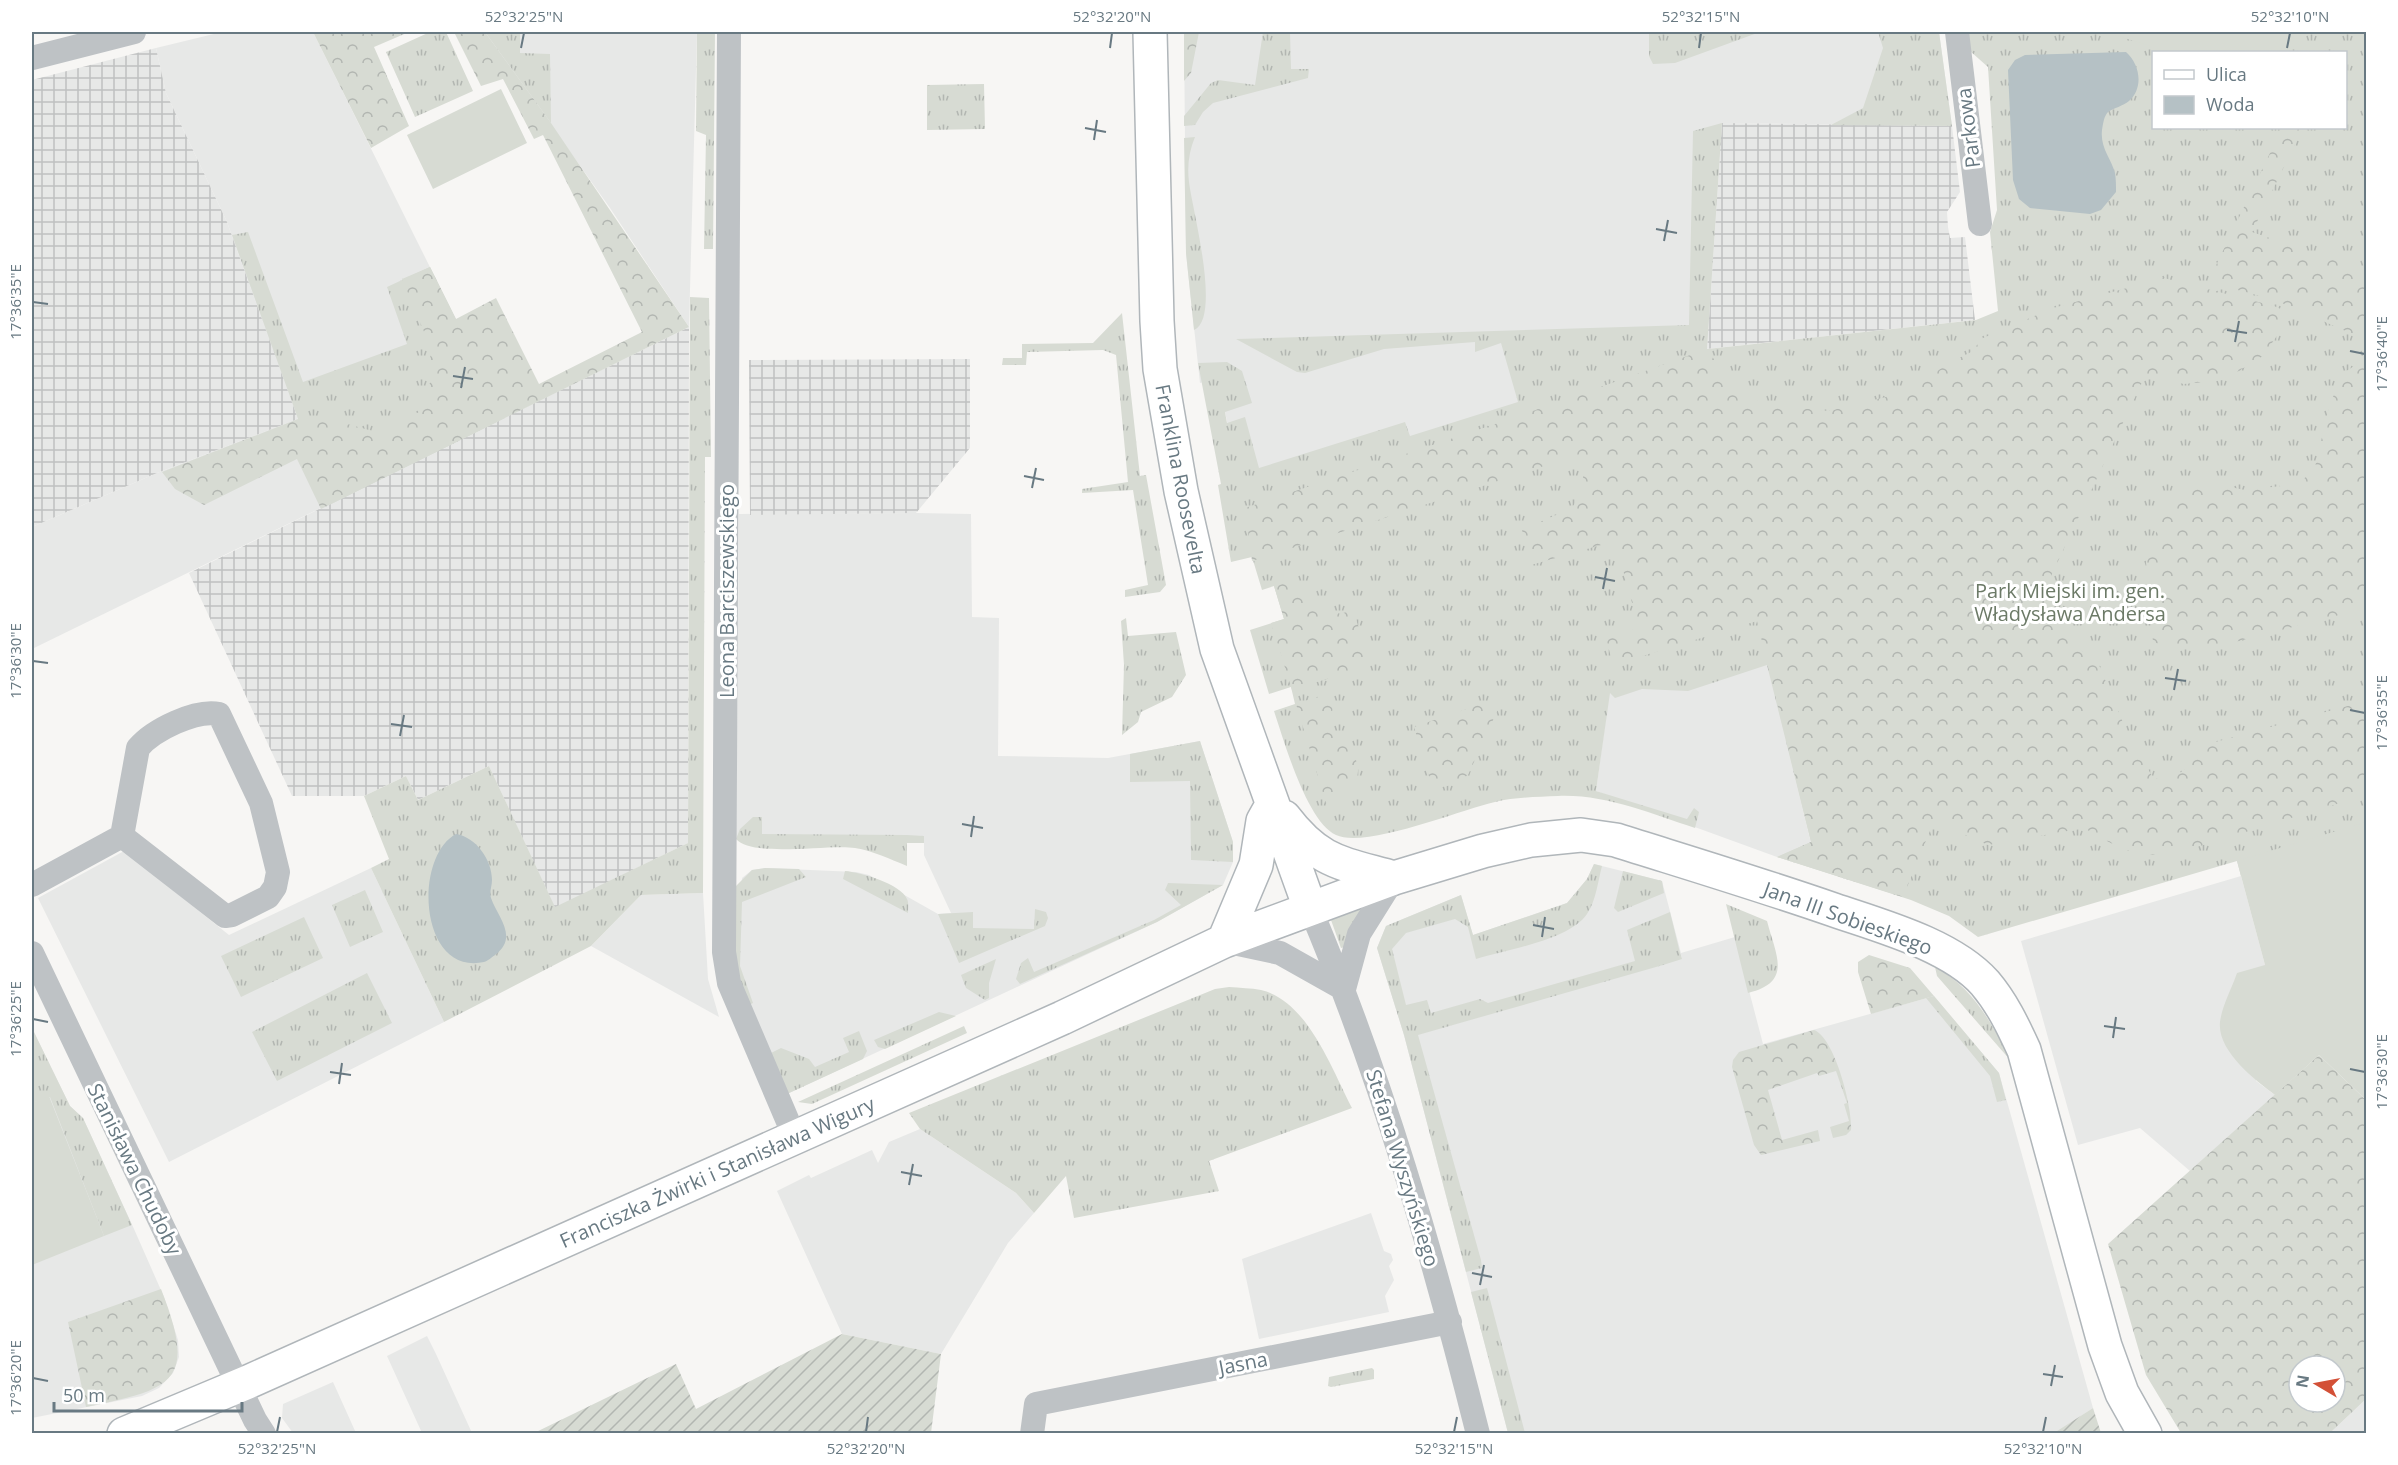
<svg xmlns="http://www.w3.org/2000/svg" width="2398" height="1465" viewBox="0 0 2398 1465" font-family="'Open Sans',sans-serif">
  <defs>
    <pattern id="industrial-grid" width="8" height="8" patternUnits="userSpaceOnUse" patternTransform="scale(1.5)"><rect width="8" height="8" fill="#e7e8e7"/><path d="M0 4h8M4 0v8" fill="none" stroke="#bfc1c1"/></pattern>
    <pattern id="grass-tufts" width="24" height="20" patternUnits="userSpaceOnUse" patternTransform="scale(1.5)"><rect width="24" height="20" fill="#d7dbd3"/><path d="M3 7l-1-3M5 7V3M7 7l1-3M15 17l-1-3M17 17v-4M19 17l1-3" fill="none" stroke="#b2b6b1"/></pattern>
    <pattern id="forest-crowns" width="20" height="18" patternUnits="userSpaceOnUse" patternTransform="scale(1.5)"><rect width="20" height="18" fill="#d7dbd3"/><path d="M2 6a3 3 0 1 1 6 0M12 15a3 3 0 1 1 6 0" fill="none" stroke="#b2b6b1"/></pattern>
    <pattern id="garden-furrows" width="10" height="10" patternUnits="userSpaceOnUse" patternTransform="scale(1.5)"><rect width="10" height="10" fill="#d7dbd3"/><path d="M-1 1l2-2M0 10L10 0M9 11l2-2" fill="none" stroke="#b2b6b1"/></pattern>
  </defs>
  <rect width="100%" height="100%" fill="#f7f6f4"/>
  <path fill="#e7e8e7" d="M222 32H313L505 418 32 649V527L157 473 297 419 227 222 166 93 156 48Z
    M485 32H697L689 327 610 208Z
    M1184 32H1939L1952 126 1722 123 1707 349 1245 508 1218 378 1200 383 1186 253Z
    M916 513 971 514 972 617 999 618 998 756 1108 758 1200 741 1233 842V862L1223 885 1157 922 787 1094 736 968 742 878 752 870 765 868 856 872 869 875 938 914 951 913 924 855V843L736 839 739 514Z
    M1613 665H1768L1811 843 1777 857 1596 791Z
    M124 851 229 935 371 868 444 1022 169 1162 38 898Z
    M1594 864 1662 881 1681 953 1735 937 1763 1044 1934 996 1999 1073 2093 1408 2054 1434 1508 1433 1404 1035 1377 948 1386 926 1461 895 1473 935 1567 903 1587 879Z
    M2241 876 2265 965 2256 1081 2275 1095 2190 1171 2140 1128 2078 1145 2021 941Z
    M703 893 708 979 719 1017 591 946 641 895Z
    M32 1028 70 1106 83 1118 134 1229 164 1297 178 1340 179 1357 173 1373 159 1388 142 1396 32 1418Z
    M920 1129 1016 1193 1034 1213 1008 1243 941 1354 842 1334 777 1191 809 1175 811 1178 872 1150 878 1163 889 1142Z
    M1371 1213 1384 1251 1391 1254 1393 1260 1389 1266 1394 1280 1385 1296 1389 1312 1259 1339 1242 1259Z
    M427 1336 436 1354 472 1433H422L387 1356Z
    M333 1382 356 1433H293L282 1418 283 1404Z
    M2366 1399V1433H2330Z"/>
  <path fill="url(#industrial-grid)" d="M156 48 166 93 227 222 298 419 157 473 32 527V80Z
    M1722 123 1952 126 1960 192 1947 212 1948 227 1950 238 1965 237 1975 320 1707 349Z
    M689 327 688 843 555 908 489 766 418 800 406 776 364 796H292L189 573Z
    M970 359V448L916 513 750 515 749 360Z"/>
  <path fill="url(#grass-tufts)" fill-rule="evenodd" d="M430 32H446L473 91 415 117 386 52Z
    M485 32H520V53L550 54 551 123Z
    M697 32H715L713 249H704L706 135 696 131Z
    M1263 32H1290L1291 69H1309L1308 78 1213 103 1203 112 1195 125 1184 126V116L1211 83 1218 80 1255 85Z
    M1649 32H1760L1675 63 1653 64 1649 56Z
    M1878 32H1939L1952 126 1831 125 1863 108 1883 48Z
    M1968 32H2366V837L2241 876 2237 861 1978 937 1949 916 1911 900 1777 857 1811 842 1767 665 1688 691 1642 689 1615 698 1610 693 1596 791 1687 819 1694 808 1699 812 1695 828C1651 814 1606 794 1558 796 1538 797 1515 797 1495 802 1460 810 1365 849 1336 835 1307 822 1284 741 1274 711L1295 704 1291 687 1269 694 1250 630 1284 619 1274 586 1262 590 1252 557 1231 562 1218 485 1221 484 1198 363 1227 362 1242 371 1252 403 1225 412 1227 423 1245 417 1259 468 1405 422 1410 436 1518 402 1501 343 1475 352V342L1384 349 1305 373 1297 372 1236 339 1689 325 1693 131 1722 123 1707 349 1976 320 1998 311 1990 232 1997 210 1988 67 1970 51ZM2154 52H2346V128H2154Z
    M984 84 985 129 927 130V85Z
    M1195 137C1189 151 1187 166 1189 182 1192 208 1222 318 1194 330L1186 253 1184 138Z
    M248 232 303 382 407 344 387 287 430 267 505 418 329 505 232 235Z
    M690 297 709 298 711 457H705L703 893 641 895 591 946 444 1022 371 868 389 859 364 796 406 776 418 800 489 766 555 907 688 843Z
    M1122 313 1140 476 1146 475 1166 585 1160 592 1125 597V590L1148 585 1133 490 1082 493V489L1128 482 1116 355 1103 350 1027 352 1026 365H1002L1003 358H1022V344L1093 343Z
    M1126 618 1128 636 1176 632 1186 675 1172 697 1141 712 1138 722 1122 735 1124 665 1121 621Z
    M1200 741 1233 842V862L1191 860 1190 781 1130 782V754Z
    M753 817H762V834L907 835 924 836V843H907V866C890 859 873 851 855 848 828 844 753 858 736 839L740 829Z
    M1594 864 1602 866C1598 881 1596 901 1587 914 1570 940 1505 950 1476 959L1468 927 1455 919 1406 933 1392 949 1406 1005 1427 1000 1431 1013 1480 999 1488 1003 1635 961 1627 930 1670 912 1680 953 1682 959 1663 965 1418 1035 1481 1260 1482 1268 1466 1272 1404 1035 1377 948 1386 926 1461 895 1473 935 1567 903 1587 879Z
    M765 868 799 869 806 877 742 902 740 966 753 1003 749 1005 736 968 735 887 752 870Z
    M845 871C860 872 901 884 907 899 909 903 908 909 908 913L843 879Z
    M1623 871 1662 881 1664 893 1618 912 1614 908Z
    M1168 883 1223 885 1157 922 1020 984 1016 979 1021 963 1028 958 1034 972 1154 920 1181 905 1165 890Z
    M365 890 383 932 350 947 332 905Z
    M1726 904 1767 921C1776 956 1793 982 1748 993Z
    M1035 909 1046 912 1048 918 1045 926 959 963 938 914 973 912V928L1034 929Z
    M1361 909 1345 947 1341 948 1331 920Z
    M304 917 323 958 241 997 221 956Z
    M996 959 989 983V998L985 1000 966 988 961 975Z
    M1935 967C1973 987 1993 1025 2011 1061L1937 976Z
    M367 973 392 1023 277 1081 252 1032Z
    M1229 987C1240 988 1251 988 1261 990 1308 1001 1332 1070 1352 1108L1209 1161 1219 1191 1074 1218 1066 1176 1034 1213 1016 1193 920 1129 909 1113 1215 989Z
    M1934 996 1999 1073 2006 1100 1997 1102 1990 1076 1926 998Z
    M939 1012 956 1016 885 1049 878 1047 874 1040Z
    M964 1026 967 1033 812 1104 798 1102Z
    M32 1028 70 1106 83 1118 132 1225 104 1236 50 1097 32 1103Z
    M859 1031 867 1051 863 1059 787 1094 771 1053 781 1048 809 1059 815 1067 849 1052 843 1038Z
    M1487 1288 1525 1433H1508L1471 1292Z
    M1372 1368 1374 1370V1379L1331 1387 1328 1386 1329 1377Z"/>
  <path fill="url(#forest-crowns)" fill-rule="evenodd" d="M313 32H409L374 47 409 126 371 148Z
    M454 32H485L551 123 689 327 321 509 297 459 204 505 175 489 162 472 298 419 340 422 380 433 419 412 431 380 430 346 402 279 430 267 456 319 496 298 539 384 642 332 543 135 534 139 503 79 481 86Z
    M1184 32H1199L1191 73 1184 81Z
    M2282 128H2303L2252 232 2366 271V340L2275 300 2208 282Z
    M2164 278 2274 306 2292 314 2263 356 2224 380 2184 384 2145 376 2043 593 2067 638 2099 665 2124 725 2153 778 2169 781 2185 769 2197 747 2366 701V795L2174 854C2134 858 2117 847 2084 828L1988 845 1934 821 1903 897 1777 857 1811 842 1757 621 1613 665 1606 638 1639 628 1615 541 1531 565 1522 530 1572 508 1584 487 1581 454 1252 561 1245 508 1522 415 1707 349 1730 383 1762 404 1829 411 1910 391 1947 364 1971 352 1983 338 2053 308Z
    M2366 358V608L2208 649 2169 647 2153 642 2146 562 2166 503 2191 479 2245 490 2299 484 2315 467 2330 403 2345 372Z
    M1286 583 1340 614 1353 610 1371 665 1292 690 1271 623 1284 619 1274 586Z
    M1329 693 1333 708 1328 727 1339 739 1349 738C1351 748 1358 761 1358 771 1357 789 1341 800 1326 803L1296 704Z
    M1504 696 1468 775 1452 785 1433 789 1414 727Z
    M1869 955 1910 968 1934 996 1871 1014 1858 972V962Z
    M1814 1030C1835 1038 1853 1109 1851 1130L1846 1135 1833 1138 1830 1127 1849 1121 1844 1104 1847 1103 1836 1071 1819 1076 1817 1073 1768 1090 1782 1140 1818 1130 1820 1141 1761 1155 1754 1145 1732 1067 1733 1060 1739 1052Z
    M2319 1055 2366 1100V1399L2330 1433H2181L2146 1375 2108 1244ZM2299 1366H2335V1402H2299Z
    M161 1289C198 1383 173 1389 86 1407L68 1322Z"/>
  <path fill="url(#garden-furrows)" d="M842 1334 941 1354 931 1433H534L676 1364 696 1409Z
    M2093 1408 2101 1433H2054Z"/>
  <path fill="#d7dbd3" d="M2105 32H2284V52H2155L2150 46Z
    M501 89 527 143 433 189 407 135Z
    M2366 822V1100L2319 1055 2275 1095C2255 1080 2217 1051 2220 1022 2222 1006 2232 988 2237 973L2265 965 2237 861Z
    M49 1096 104 1236 32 1265V1103Z"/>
  <path fill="#b5c1c5" d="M2126 52C2140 64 2144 88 2129 101 2123 106 2114 108 2108 112 2104 116 2103 124 2102 130 2100 148 2111 158 2115 173 2116 179 2116 186 2116 192L2101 210 2090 214 2030 208 2019 199 2013 180 2008 70 2015 60 2025 55Z
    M456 834C476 837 492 860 492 880 492 886 489 893 491 898 498 918 519 937 495 955 492 957 488 961 484 962 419 976 413 857 456 834Z"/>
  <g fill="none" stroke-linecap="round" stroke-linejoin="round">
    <g stroke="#b0b6ba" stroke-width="36">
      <path id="secondary" d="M1150 32 1157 321 1160 369 1181 491 1217 649 1310 908
        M1284 817C1319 863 1341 863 1394 878
        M1224 941 1256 865 1263 821 1272 805
        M124 1434 248 1382 1062 1018 1224 941 1394 878 1483 851 1531 840 1581 835 1616 840C1689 863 1762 885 1834 910 1881 926 1951 945 1985 983 2002 1003 2013 1026 2024 1050L2105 1346 2122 1393 2145 1434"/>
    </g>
    <path stroke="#bec2c5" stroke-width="24" d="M729 32 724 952 729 983 795 1138
      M1957 32 1980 224
      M32 58 134 32
      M32 885 122 836 225 916 232 915 268 897 275 887 278 872 261 803 219 714C196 709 153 730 138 748L122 836
      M1310 908C1382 1078 1433 1255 1478 1434
      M1224 941 1280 953 1344 989
      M32 953 255 1420 264 1434
      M1344 989 1359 934 1394 878
      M1032 1434 1036 1404 1450 1322"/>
    <use href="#secondary" stroke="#fff" stroke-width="33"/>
  </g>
  <path fill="none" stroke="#687982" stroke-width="2" d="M521 48 524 33M1110 48 1112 33M1699 48 1701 33M2287 48 2290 33M1085 128 1106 132M1094 140 1097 120M1656 229 1677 233M1664 241 1668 220M33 302 48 304M2227 330 2247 333M2235 342 2239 321M2350 351 2365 354M453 376 473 379M461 388 465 367M1024 476 1044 480M1032 488 1036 468M1595 577 1615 581M1603 589 1607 568M33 661 48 663M2165 678 2186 681M2174 690 2178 669M2350 710 2365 713M391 724 412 727M400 736 404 715M962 824 983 828M971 837 974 816M1533 925 1554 929M1542 937 1545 917M33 1019 48 1022M2104 1026 2125 1029M2113 1038 2116 1017M2350 1069 2365 1072M330 1072 351 1075M339 1084 342 1063M901 1172 922 1176M909 1185 913 1164M1472 1273 1492 1277M1480 1285 1484 1265M2043 1374 2063 1377M33 1378 48 1381M2051 1386 2055 1365M277 1432 280 1417M866 1432 868 1417M1454 1432 1457 1417M2043 1432 2046 1417"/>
  <g text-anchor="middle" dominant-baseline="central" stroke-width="6" stroke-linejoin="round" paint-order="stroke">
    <g font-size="20" fill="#687982" stroke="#fff">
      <text transform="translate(1968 128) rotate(-97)">Parkowa</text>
      <text transform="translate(1181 479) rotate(79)">Franklina Roosevelta</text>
      <text transform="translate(726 591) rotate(-90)">Leona Barciszewskiego</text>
      <text transform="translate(1848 918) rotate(20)">Jana III Sobieskiego</text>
      <text transform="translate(1403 1168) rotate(73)">Stefana Wyszyńskiego</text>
      <text transform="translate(135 1169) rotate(64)">Stanisława Chudoby</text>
      <text transform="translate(717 1172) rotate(-24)">Franciszka Żwirki i Stanisława Wigury</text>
      <text transform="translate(1243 1363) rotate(-11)">Jasna</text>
    </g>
    <g font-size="20" fill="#6c7a67" stroke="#fff">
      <text x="2070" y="590">Park Miejski im. gen.<tspan x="2070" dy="23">Władysława Andersa</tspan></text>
    </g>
  </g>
  <rect width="2398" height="1465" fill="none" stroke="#ffffff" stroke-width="66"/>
  <rect x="2152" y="51" width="195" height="78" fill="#ffffff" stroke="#c3c9cd" stroke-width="1.5"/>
  <rect x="2164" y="70" width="30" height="9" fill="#ffffff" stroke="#c3c9cd" stroke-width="1.5"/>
  <text x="2206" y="81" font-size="18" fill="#687982">Ulica</text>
  <rect x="2164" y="96" width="30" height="18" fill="#b5c1c5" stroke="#c3c9cd" stroke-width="1.5"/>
  <text x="2206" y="111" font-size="18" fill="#687982">Woda</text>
  <g transform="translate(2317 1384) rotate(280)"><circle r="28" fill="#ffffff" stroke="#c3c9cd" stroke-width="1.5"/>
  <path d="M0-4.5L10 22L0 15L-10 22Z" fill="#d35037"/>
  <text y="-9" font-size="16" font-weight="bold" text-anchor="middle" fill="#687982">N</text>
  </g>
  <path d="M54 1402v9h188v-9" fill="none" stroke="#687982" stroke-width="3"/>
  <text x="63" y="1402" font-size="18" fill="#687982" stroke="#ffffff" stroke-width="4.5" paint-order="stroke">50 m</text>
  <rect x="33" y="33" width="2332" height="1399" fill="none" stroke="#687982" stroke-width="2"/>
  <g font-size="15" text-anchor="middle" fill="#687982">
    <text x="524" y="22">52°32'25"N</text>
    <text x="1112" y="22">52°32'20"N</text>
    <text x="1701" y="22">52°32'15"N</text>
    <text x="2290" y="22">52°32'10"N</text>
    <text transform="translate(16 302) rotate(-90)" y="5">17°36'35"E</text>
    <text transform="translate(2382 354) rotate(-90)" y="5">17°36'40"E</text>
    <text transform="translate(16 661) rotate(-90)" y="5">17°36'30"E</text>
    <text transform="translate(2382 713) rotate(-90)" y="5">17°36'35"E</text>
    <text transform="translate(16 1019) rotate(-90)" y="5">17°36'25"E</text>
    <text transform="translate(2382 1072) rotate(-90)" y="5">17°36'30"E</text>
    <text transform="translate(16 1378) rotate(-90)" y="5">17°36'20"E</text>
    <text x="277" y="1454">52°32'25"N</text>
    <text x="866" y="1454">52°32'20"N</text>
    <text x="1454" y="1454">52°32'15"N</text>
    <text x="2043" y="1454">52°32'10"N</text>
  </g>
</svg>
